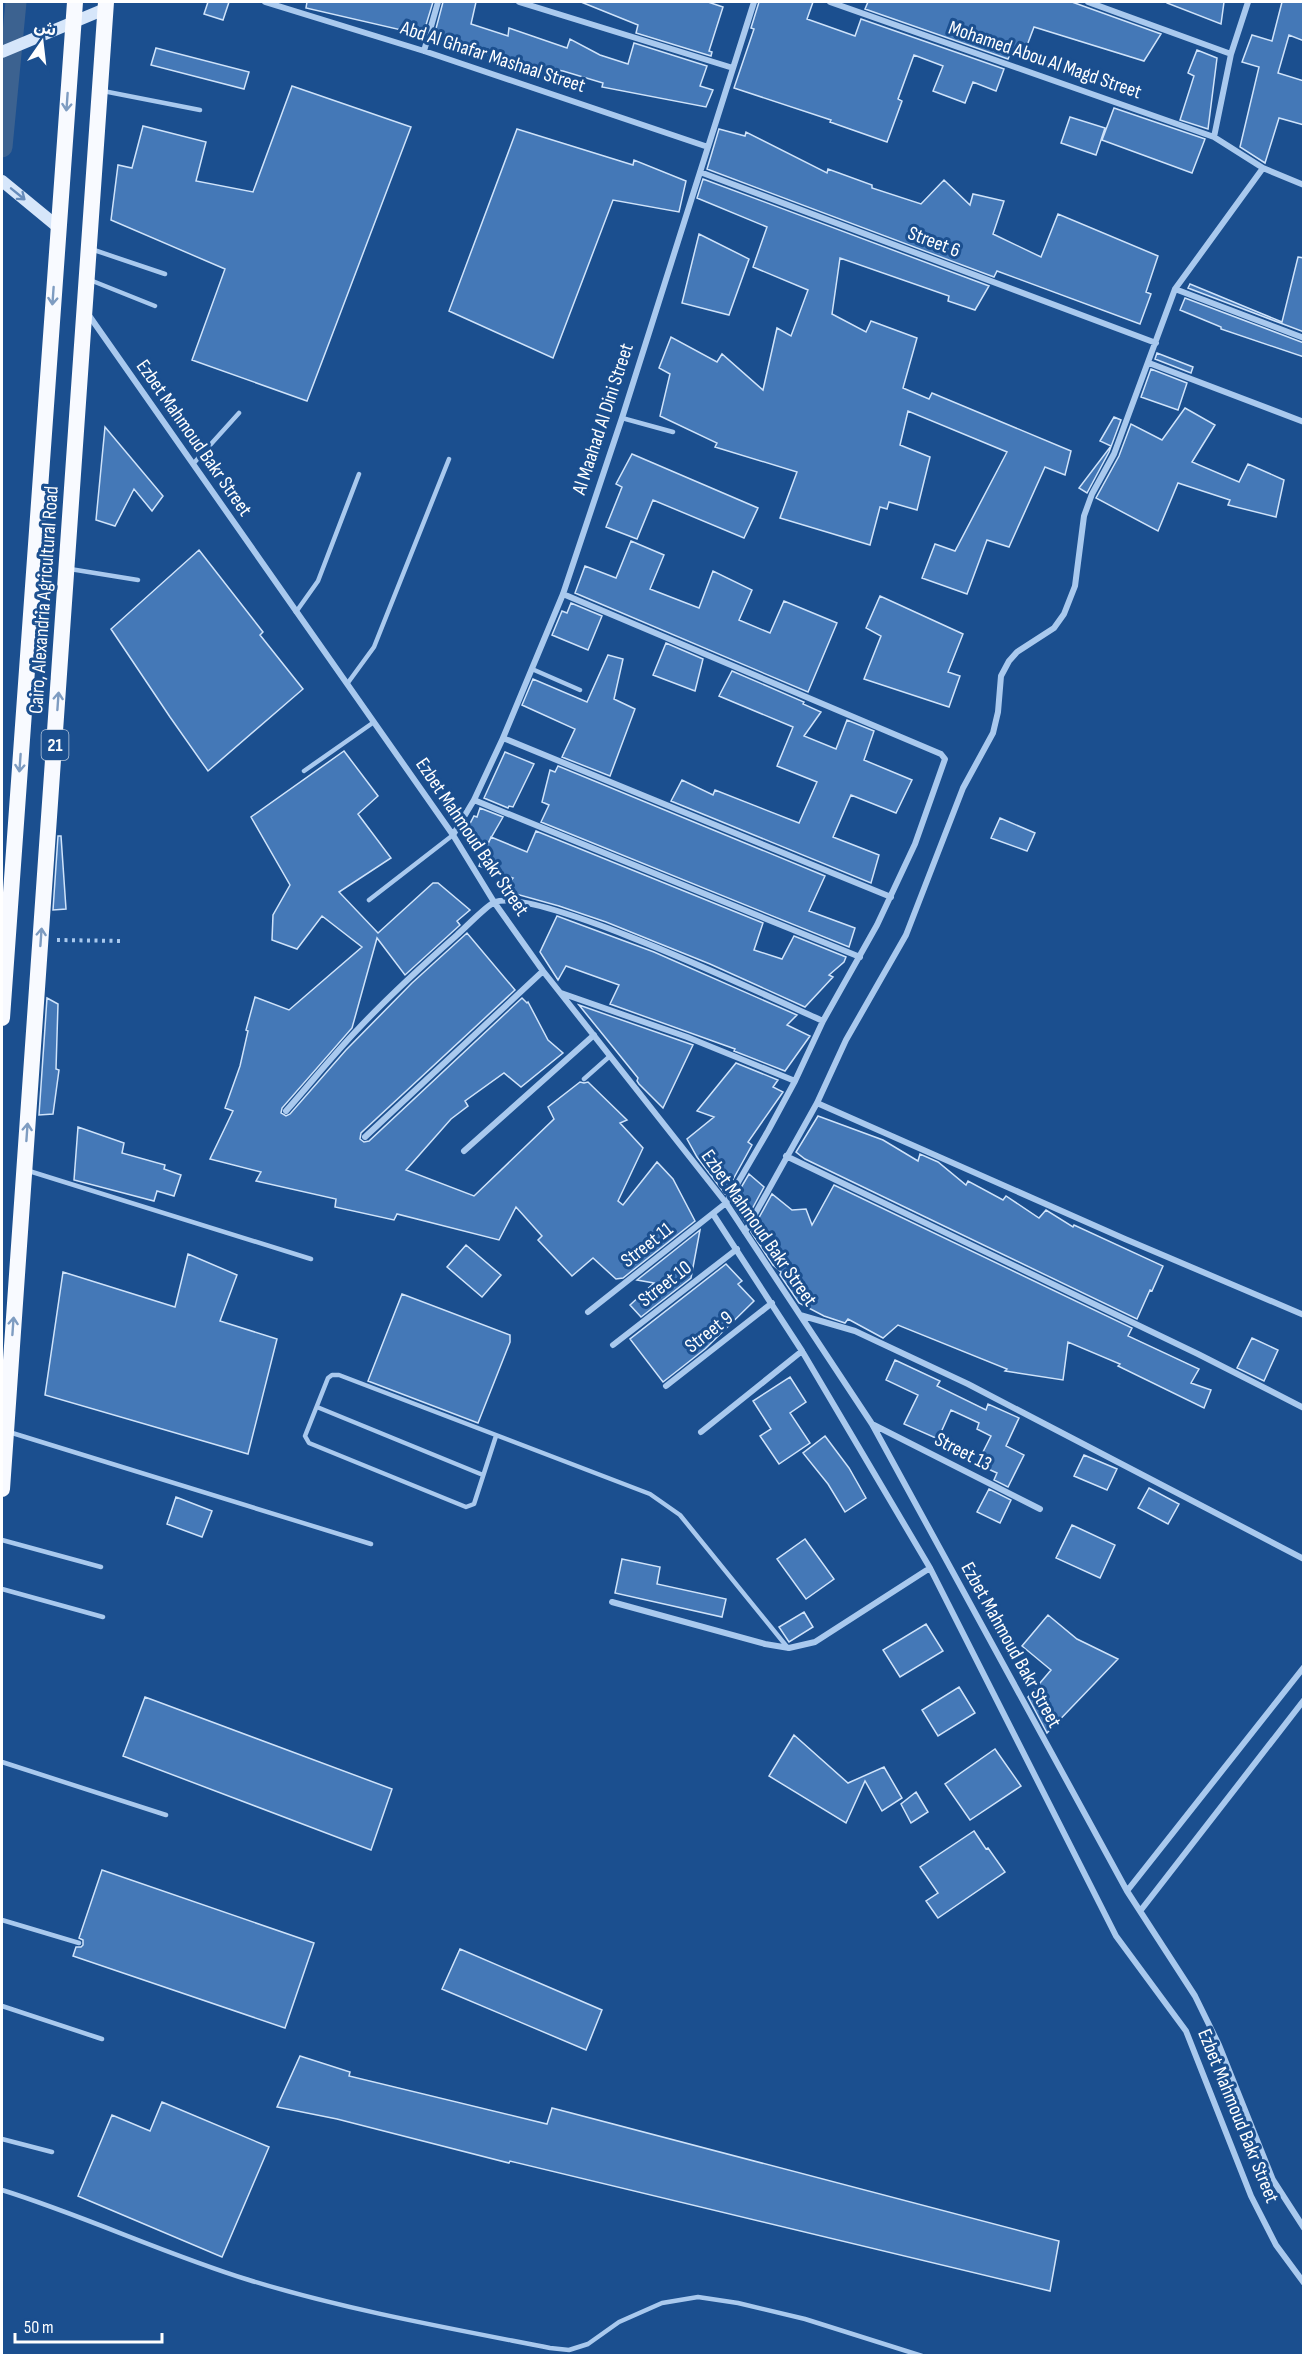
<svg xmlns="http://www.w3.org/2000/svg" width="1305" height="2357" viewBox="0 0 1305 2357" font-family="'Sofia Sans Condensed','Noto Sans Arabic',sans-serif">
  <rect width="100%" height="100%" fill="#1b4f8f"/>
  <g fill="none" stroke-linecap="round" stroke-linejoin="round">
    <path stroke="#3c6290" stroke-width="21" d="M2 147 16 2"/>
  </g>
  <path fill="#4478b7" stroke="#cfe3fa" stroke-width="1.5" d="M208 2H229L223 20 204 14Z
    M307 2H433L422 38 419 37V34L306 8Z
    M443 2H476L471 24 508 36 509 28 567 48 570 39 600 55 628 64 634 43 707 66 700 86 713 90 706 107 602 87 603 83 563 71 504 60 462 46 433 40Z
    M581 2H708L723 7 709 51 712 52 711 56 636 33 638 25Z
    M759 2H813L807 19 855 36 861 19 1004 69 996 91 973 82 965 103 933 91 943 66 914 55 898 99 902 101 887 142 830 122 831 120 734 88 754 29 751 28Z
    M868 2H1072L1161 34 1144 61 1034 27 1023 56 1011 52 1008 59 865 9Z
    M1167 2H1224L1221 24 1167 3Z
    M1282 2H1304V41L1289 35 1278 73 1304 81V125L1279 118 1265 163 1240 147 1259 67 1242 62 1252 35 1272 41Z
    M156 48 249 72 244 89 151 65Z
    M1197 50 1217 58 1208 129 1180 120 1194 76 1188 73Z
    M292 86 411 127 307 401 192 360 225 269 111 220 118 165 132 168 143 126 206 142 196 181 253 192Z
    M1114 108 1205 139 1192 173 1102 140Z
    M1070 117 1105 128 1096 155 1061 143Z
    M517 129 633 165 634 160 686 181 679 212 613 200 553 358 449 311Z
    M719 129 745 136 746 132 827 173 828 169 872 185V188L921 204 944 180 970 205 973 194 1004 201 993 234 1041 257 1058 214 1158 256 1146 292 1151 294 1140 324 997 271 994 277 707 169Z
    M703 179 989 286 975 310 948 301 949 296 840 258 832 314 866 332 871 321 917 338 903 388 929 399 932 393 1071 451 1065 475 1045 467 1009 547 987 540 967 594 922 578 935 544 955 551 1007 452 908 411 900 445 930 457 917 510 889 502 887 509 880 507 870 545 780 518 797 472 715 447 717 443 660 416 670 374 659 368 671 337 717 362 722 354 763 390 777 328 791 336 808 290 753 267 767 227 697 198Z
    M699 234 749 259 729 315 682 303Z
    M1298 257 1304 258V332L1188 288 1190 284 1282 322Z
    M1185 298 1304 343V357L1221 329V327L1180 310Z
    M1157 353 1193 367 1191 373 1155 359Z
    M1151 369 1187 383 1178 410 1141 397Z
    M1185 408 1215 425 1192 462 1239 482 1248 464 1284 480 1276 517 1228 505 1230 500 1178 483 1158 531 1096 498 1119 456 1131 424 1162 440Z
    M1114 417 1121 420 1109 452 1087 493 1079 488 1111 446 1100 441Z
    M105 427 163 496 152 511 134 489 115 526 96 520Z
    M632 454 758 508 744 538 653 500 637 539 606 527 622 487 616 484Z
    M631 541 664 555 650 589 699 608 713 571 752 590 739 620 770 633 784 601 837 623 808 692 575 593 585 566 616 578Z
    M199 550 263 632 260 635 303 689 208 771 170 717 111 629Z
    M880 596 963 634 948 672 960 676 949 707 864 679 881 636 866 628Z
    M571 603 602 616 588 650 552 635 562 611 567 613Z
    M666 643 703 659 695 691 653 675Z
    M608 655 623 659 614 699 635 709 610 776 562 757 575 729 522 705 533 679 587 702Z
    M732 671 804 702 803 704 821 712 804 736 836 749 847 720 874 731 864 760 912 780 896 813 851 795 833 837 879 855 871 883 671 801 682 780 713 795 715 790 799 823 817 782 777 766 793 727 719 696Z
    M344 751 378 796 358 814 391 858 339 892 378 933 433 883H438L470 910 457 921 460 925 405 975 377 938 352 1028 282 1108 281 1113 286 1116 290 1114 346 1050 412 983 467 933 515 990 361 1133 360 1139 364 1142 369 1141 522 998 527 1003 528 1002 548 1040 563 1053 521 1087 504 1073 465 1101 468 1106 451 1119 406 1170 474 1196 554 1119 548 1107 580 1082 584 1083 588 1082 627 1120 620 1123 643 1148 618 1201 623 1205 657 1162 673 1179 695 1221 623 1278 616 1279 593 1258 572 1276 538 1240 542 1236 516 1207 499 1240 397 1214 394 1220 335 1207 336 1199 256 1181 261 1172 210 1159 233 1111 225 1108 240 1066 248 1031 246 1030 255 997 289 1010 362 947 322 916 297 949 272 940 273 915 290 885 251 817Z
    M505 752 534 764 513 807 509 806 508 808 484 798Z
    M558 766 825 876 809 911 855 928 849 947 541 822 549 805 542 802 550 770 555 772Z
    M480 808 503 817 488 843 464 835 474 816 477 817Z
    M1000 818 1035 833 1027 851 991 838Z
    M536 831 763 923 754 950 782 959 794 936 846 957 844 962 829 975 833 977 805 1007 710 964 606 922 559 906 502 890 513 878 479 866 491 837 527 852Z
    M58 836H61L66 909 53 910Z
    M557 916 654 952 797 1015 787 1025 810 1036 785 1071 734 1051 735 1049 610 1004 619 985 566 966 558 980 540 952Z
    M47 998 58 1004 56 1069 59 1070 53 1114 39 1115Z
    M579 1005 693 1045 663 1108 639 1084 637 1081 638 1078Z
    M736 1063 778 1080 773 1087 783 1092 748 1142 752 1145 725 1194 697 1157 687 1139 714 1117 697 1111Z
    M818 1116 883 1140 918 1161 920 1154 938 1162 966 1185 968 1181 1003 1200 1006 1196 1039 1218 1046 1210 1073 1227 1074 1225 1163 1266 1152 1291 1150 1290 1137 1319 805 1159 796 1152Z
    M78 1127 124 1143 122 1153 165 1165 164 1169 181 1175 174 1196 157 1191 154 1201 74 1180Z
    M749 1174 764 1187 745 1222 732 1203Z
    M834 1185 1132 1328 1128 1336 1199 1369 1191 1383 1211 1390 1204 1408 1118 1366 1120 1364 1068 1342 1063 1380 1005 1371 1007 1369 898 1325 883 1338 848 1319 845 1323 824 1316 799 1303 780 1275 781 1272 773 1265 751 1232 772 1194 792 1210 806 1209 812 1225Z
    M700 1230 691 1278 641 1317 630 1305 654 1283 637 1280Z
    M466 1245 501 1275 482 1297 447 1267Z
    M188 1254 237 1275 220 1321 277 1339 248 1454 45 1395 63 1272 175 1307Z
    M726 1264 742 1281 738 1284 754 1301 705 1349 663 1382 630 1339Z
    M402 1294 510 1335V1342L478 1423 368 1381Z
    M1252 1338 1278 1350 1264 1381 1237 1368Z
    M895 1360 940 1381 937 1386 986 1410 988 1404 1019 1418 1006 1446 1024 1455 1008 1487 994 1480 997 1473 977 1464 991 1436 977 1429 979 1423 951 1410 938 1439 904 1424 918 1395 886 1380Z
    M790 1377 806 1402 790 1413 810 1443 779 1464 760 1436 771 1429 753 1401Z
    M825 1436 849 1468 866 1498 845 1512 828 1484 803 1453Z
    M1084 1455 1117 1469 1107 1490 1074 1476Z
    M1149 1488 1179 1504 1168 1524 1138 1508Z
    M989 1489 1011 1500 1000 1523 977 1512Z
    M176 1497 212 1511 202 1537 167 1524Z
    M1072 1525 1115 1545 1100 1578 1056 1558Z
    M805 1539 834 1579 806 1599 777 1559Z
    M622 1559 660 1567 657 1584 726 1599 722 1617 615 1593Z
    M804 1612 813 1627 789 1642 779 1627Z
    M1048 1615 1077 1639 1118 1659 1047 1733 1028 1697 1051 1670 1022 1646Z
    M926 1624 943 1651 900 1677 883 1650Z
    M959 1687 975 1713 938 1736 922 1710Z
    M145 1697 392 1789 371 1850 123 1756Z
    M794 1735 848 1783 884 1767 902 1798 882 1811 865 1781 846 1823 769 1776Z
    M995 1749 1021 1786 970 1820 945 1784Z
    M916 1792 928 1812 911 1823 901 1804Z
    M974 1831 986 1849 988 1848 1005 1872 938 1918 926 1901 938 1893 920 1867Z
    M102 1870 314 1943 285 2028 73 1956 76 1947H81L83 1945V1940L79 1938Z
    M460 1949 602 2010 586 2050 442 1989Z
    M300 2056 350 2072 349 2076 547 2124 552 2108 1059 2241 1050 2291 510 2161 509 2163 337 2119 277 2107Z
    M162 2102 269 2147 222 2257 78 2196 112 2115 150 2131Z"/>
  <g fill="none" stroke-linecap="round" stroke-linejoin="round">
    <path stroke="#a9c9ee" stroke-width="4" stroke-dasharray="3 4.5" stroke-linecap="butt" d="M57 940 123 941"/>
    <path stroke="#a9c9ee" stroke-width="4.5" d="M103 91 200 110
      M91 249 165 274
      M90 280 155 306
      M622 418 673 432
      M193 464 239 413
      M70 569 138 580
      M296 612 318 581 359 474
      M532 669 580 690
      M347 684 374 647 449 459
      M304 771 374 722
      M369 900 453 835
      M584 1079 610 1056
      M29 1171 311 1259
      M317 1407 483 1475
      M9 1432 371 1544
      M496 1436 474 1504 466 1507 309 1443 305 1436 328 1378 332 1375H339L650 1494 680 1515 788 1648
      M2 1540 101 1567
      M2 1589 103 1617
      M2 1762 166 1815
      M2 1920 79 1943
      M2 2006 102 2039
      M2 2139 52 2152
      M2 2190C85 2216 165 2254 249 2280 347 2310 448 2328 550 2348L569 2350 588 2344 619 2322 662 2303 698 2297 738 2303 805 2319 922 2356"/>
    <path stroke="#a9c9ee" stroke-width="6" d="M265 2 424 51 708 147
      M519 2 733 68
      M830 2 1214 137
      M1088 2 1231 54
      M424 51 438 2
      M1263 168 1304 185
      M700 172 1156 343
      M1175 289 1304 338
      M88 314 453 835 494 902 543 971 726 1203 872 1424 1127 1891 1195 1996 1219 2045 1273 2180 1304 2228
      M1149 363 1304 422
      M563 594 941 754 945 759 915 844 877 925 823 1021 795 1081 768 1131 726 1203 588 1312
      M503 738 891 897
      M474 800 860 957
      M453 835 474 800 503 738 563 594 622 418 754 2
      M561 993 687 1037 795 1081
      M817 1103 1125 1239 1304 1315
      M286 1111C310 1084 333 1055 358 1029 389 996 423 965 457 935 465 928 488 904 495 902 539 887 771 998 823 1021
      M365 1137 543 971
      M464 1151 594 1035
      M786 1156 1198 1354 1304 1408
      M713 1214 802 1351 930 1568 1116 1936 1186 2031 1251 2196 1276 2245 1304 2283
      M745 1232 817 1103 846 1040 906 935 963 788 993 733 998 712 1001 676 1009 661 1017 652 1054 628 1064 614 1075 586 1084 516 1092 494 1114 454 1175 289 1263 168 1214 137 1231 54 1248 2
      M800 1315 855 1331 968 1384 1304 1559
      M613 1345 737 1249
      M666 1386 772 1303
      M872 1424 1040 1509
      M701 1432 802 1351
      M612 1602 765 1644 789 1648 815 1642 930 1568
      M1127 1891 1304 1667
      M1141 1910 1304 1700"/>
    <path stroke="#d6e6fa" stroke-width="12" d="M2 52 105 9
      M2 181 58 227"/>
    <path stroke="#f8faff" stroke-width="16" d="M2 1018 75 2
      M2 1489 106 2"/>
  </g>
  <defs><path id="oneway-shaft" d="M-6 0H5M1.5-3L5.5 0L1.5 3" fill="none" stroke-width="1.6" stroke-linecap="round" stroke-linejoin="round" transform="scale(1.5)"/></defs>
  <g stroke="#7e9cc1">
    <use href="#oneway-shaft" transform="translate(67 102) rotate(94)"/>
    <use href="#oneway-shaft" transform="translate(53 296) rotate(94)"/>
    <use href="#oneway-shaft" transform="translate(58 701) rotate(-86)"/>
    <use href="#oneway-shaft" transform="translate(20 763) rotate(94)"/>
    <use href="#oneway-shaft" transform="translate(41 937) rotate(-86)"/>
    <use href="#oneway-shaft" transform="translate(27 1132) rotate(-86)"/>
    <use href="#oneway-shaft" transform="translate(13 1326) rotate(-86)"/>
  </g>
  <use stroke="#668bba" href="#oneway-shaft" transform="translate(18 194) rotate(39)"/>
  <g text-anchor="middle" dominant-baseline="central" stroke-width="6" stroke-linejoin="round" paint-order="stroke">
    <rect fill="#1b4f8f" stroke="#bbcadd" stroke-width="1.5" x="41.5" y="730" width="27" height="30" rx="4.5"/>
    <g font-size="18" font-weight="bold" fill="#fff">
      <text x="55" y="745">21</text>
    </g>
    <g font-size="20" fill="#fff" stroke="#1b4f8f">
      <text transform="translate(493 57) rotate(18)">Abd Al Ghafar Mashaal Street</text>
      <text transform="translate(1045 60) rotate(19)">Mohamed Abou Al Magd Street</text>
      <text transform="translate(934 242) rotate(21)">Street 6</text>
      <text transform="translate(603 419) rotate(-72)">Al Maahad Al Dini Street</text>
      <text transform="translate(194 438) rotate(55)">Ezbet Mahmoud Bakr Street</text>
      <text transform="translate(44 600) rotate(-86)">Cairo, Alexandria Agricultural Road</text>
      <text transform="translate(472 837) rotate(56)">Ezbet Mahmoud Bakr Street</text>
      <text transform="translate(759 1228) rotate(55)">Ezbet Mahmoud Bakr Street</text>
      <text transform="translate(647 1245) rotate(-38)">Street 11</text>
      <text transform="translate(665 1284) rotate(-38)">Street 10</text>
      <text transform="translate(709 1332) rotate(-38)">Street 9</text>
      <text transform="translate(963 1452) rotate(27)">Street 13</text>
      <text transform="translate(1011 1645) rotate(61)">Ezbet Mahmoud Bakr Street</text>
      <text transform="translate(1238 2116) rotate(68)">Ezbet Mahmoud Bakr Street</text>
    </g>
  </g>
  <rect width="1305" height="2357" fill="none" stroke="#ffffff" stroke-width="6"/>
  <g transform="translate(42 42) rotate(14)" stroke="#1b4f8f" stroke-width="4.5" paint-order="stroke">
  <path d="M0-4.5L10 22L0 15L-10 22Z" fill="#ffffff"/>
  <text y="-9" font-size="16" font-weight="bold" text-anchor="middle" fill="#ffffff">ش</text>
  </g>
  <path d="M15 2333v9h147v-9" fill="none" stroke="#ffffff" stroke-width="3"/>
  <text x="24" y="2333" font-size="18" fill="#ffffff" stroke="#1b4f8f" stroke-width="4.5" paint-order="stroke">50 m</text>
</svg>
